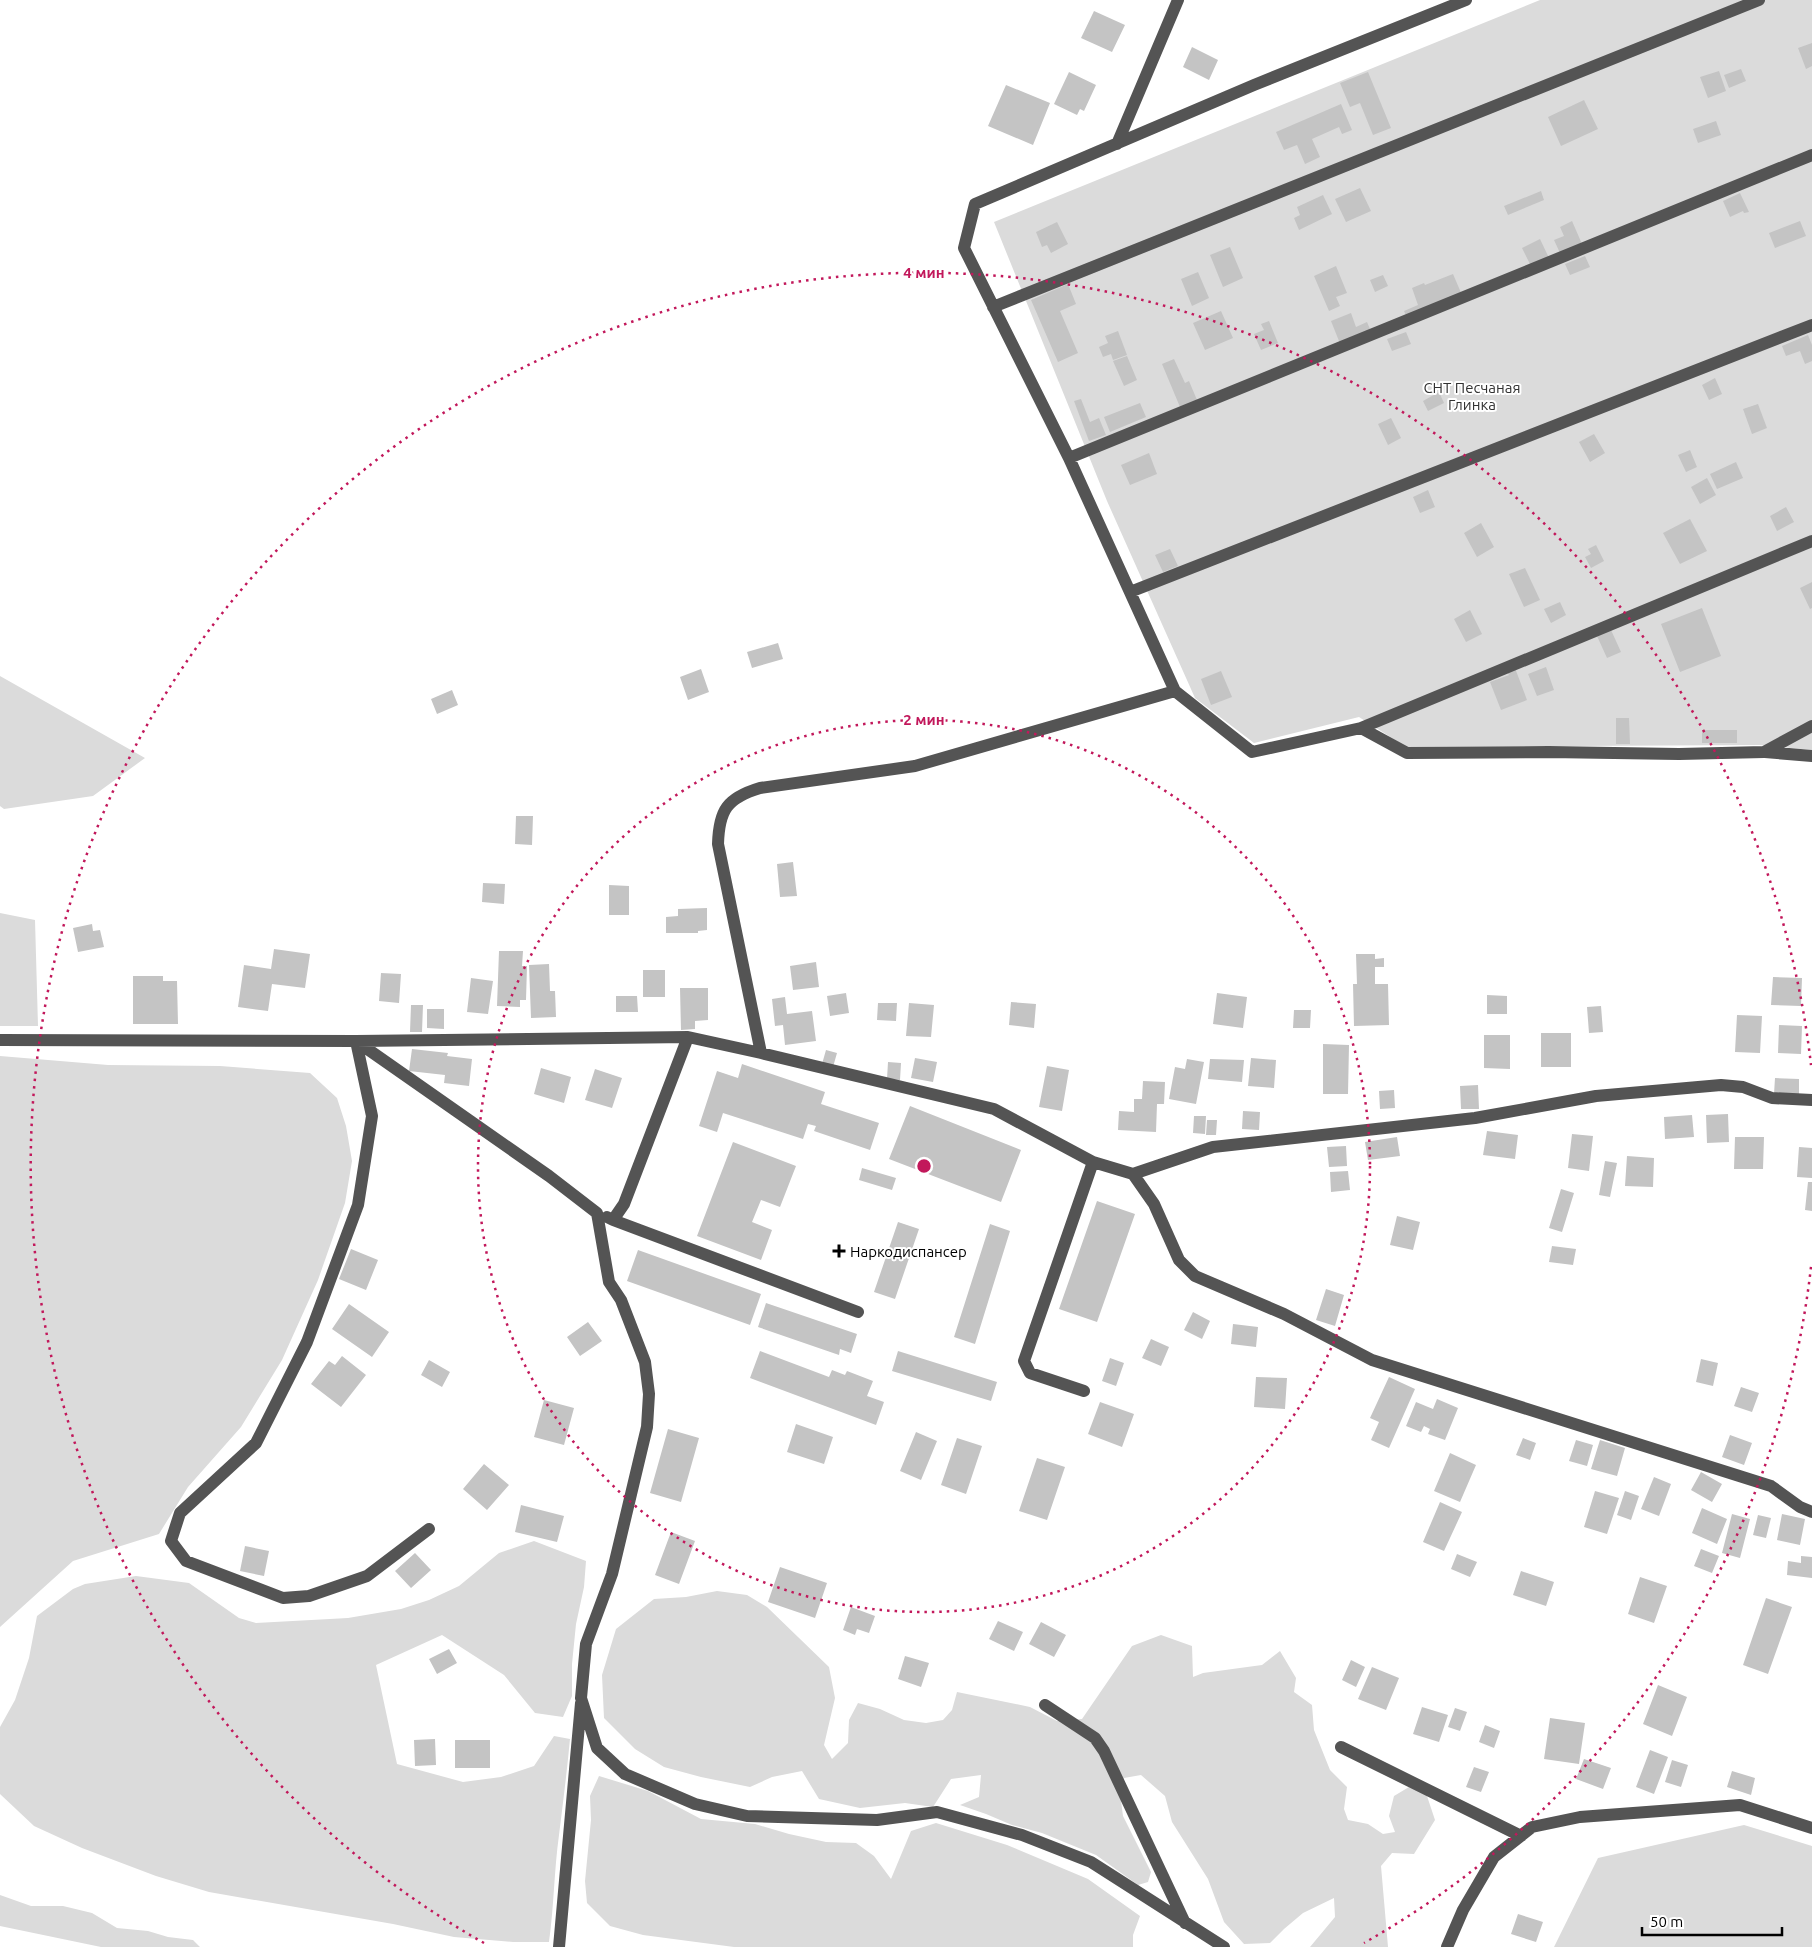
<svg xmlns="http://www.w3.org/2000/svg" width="1812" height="1947" viewBox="0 0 1812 1947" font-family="Ubuntu,sans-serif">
  <rect width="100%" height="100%" fill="#fff"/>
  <path fill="#dbdbdb" d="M1540 0H1812V750L1759 745 1406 747 1359 717 1254 743 1195 698 1107 501 994 222Z
    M0 676 145 758 93 796 4 809 0 806Z
    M0 913 35 920 38 1026H0Z
    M0 1056 108 1065 220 1066 310 1073 337 1098 346 1126 352 1161 345 1203 318 1280 282 1360 241 1427 188 1487 159 1534 73 1561 0 1627Z
    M534 1541 586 1561 584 1587 576 1624 572 1664V1696L563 1717 535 1713 504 1675 442 1635 376 1665 397 1764 463 1782 501 1777 534 1766 554 1736 570 1739C567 1771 563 1803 559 1835 554 1871 554 1907 549 1942H513L454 1937 393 1924 209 1892 156 1876 82 1848 34 1826 0 1794V1727L15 1700 29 1658 37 1616 73 1589 85 1584 136 1576 189 1583 239 1618 256 1623 348 1618 401 1609 429 1600 459 1586 499 1553Z
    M717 1591 747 1595 767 1607 829 1667 835 1698 824 1745 832 1759 848 1743 849 1720 858 1703 880 1709 904 1720 926 1723 943 1720 952 1710 957 1692 1030 1707 1057 1721 1082 1719 1132 1646 1161 1635 1192 1646 1193 1677 1203 1673 1262 1665 1280 1651 1296 1678 1294 1692 1312 1705 1314 1730 1330 1770 1347 1787 1344 1809 1348 1820 1368 1824 1383 1834 1395 1832 1389 1816 1394 1796 1409 1787 1426 1793 1435 1820 1414 1854 1392 1853 1381 1866 1388 1947H1310L1335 1917 1334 1898 1303 1913 1284 1929 1270 1943 1244 1944 1224 1922 1208 1879 1172 1822 1165 1796 1141 1775 1124 1778 1121 1801 1123 1816 1151 1872 1148 1882 1138 1885 1096 1855 1042 1833 1012 1825 986 1814 960 1805 979 1797 981 1775 951 1779 933 1807 905 1803 860 1808 819 1799 802 1771 772 1777 750 1787 701 1777 664 1767 635 1749 604 1718 602 1675 616 1629 654 1599 686 1597Z
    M599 1776 648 1791 701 1819 755 1824 789 1834 826 1842 856 1843 874 1856 891 1879 911 1831 936 1823 1007 1845 1088 1879 1140 1916 1133 1935V1947H734L643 1935 610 1926 587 1903 585 1881 591 1820 590 1796Z
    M1744 1825 1812 1846V1947H1554L1598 1858Z
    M0 1895 31 1906H63L92 1913 117 1928 148 1931 168 1937 193 1940 200 1947H101L0 1926Z"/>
  <path fill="#c4c4c4" d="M1094 11 1125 25 1112 52 1081 38Z
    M1812 43V66L1806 69 1798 48Z
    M1192 47 1218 60 1209 80 1183 67Z
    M1741 69 1746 81 1729 88 1724 75Z
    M1719 71 1726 91 1708 98 1700 77Z
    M1069 72 1096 85 1084 111 1080 109 1077 115 1054 104Z
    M1368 72 1391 128 1373 135 1360 103 1350 107 1340 83Z
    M1006 85 1050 103 1033 145 988 126Z
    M1584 100 1598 129 1561 146 1548 117Z
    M1341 104 1352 130 1342 134 1339 127 1312 139 1320 157 1305 164 1297 145 1284 150 1276 132Z
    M1716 121 1721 135 1698 143 1693 129Z
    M1360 188 1371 211 1346 222 1335 199Z
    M1541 191 1544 200 1508 215 1504 206Z
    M1740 193 1749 212 1744 213 1743 211 1730 217 1723 201Z
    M1323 195 1332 214 1299 230 1294 218 1300 215 1297 207Z
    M1572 221 1582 244 1560 253 1554 240 1564 236 1560 227Z
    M1800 221 1806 236 1775 248 1769 233Z
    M1057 222 1068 244 1051 253 1047 245 1042 247 1036 232Z
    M1540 239 1549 258 1531 266 1522 248Z
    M1230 247 1243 278 1223 287 1210 255Z
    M1585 256 1590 267 1570 275 1565 264Z
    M1336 266 1347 293 1336 297 1340 306 1329 311 1314 276Z
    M1198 272 1209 298 1192 306 1181 279Z
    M1453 274 1462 295 1407 318 1404 311 1418 305 1412 288 1424 283 1425 285Z
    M1383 275 1388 286 1375 292 1370 280Z
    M1068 284 1076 304 1060 311 1078 353 1058 362 1031 300Z
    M1221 311 1233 338 1205 350 1193 323Z
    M1351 313 1356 327 1367 322 1370 329 1341 346 1331 321Z
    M1269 321 1278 343 1261 350 1254 334 1264 330 1261 324Z
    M1118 331 1127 355 1113 360 1111 354 1103 357 1099 347 1108 343 1105 336Z
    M1406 332 1411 344 1392 351 1387 339Z
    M1808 335 1812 345V361L1805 364 1800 351 1786 356 1782 346Z
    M1127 356 1137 380 1124 386 1113 361Z
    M1174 359 1185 383 1189 381 1197 400 1180 407 1162 364Z
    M1715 378 1722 394 1709 400 1702 385Z
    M1439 392 1444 403 1428 411 1423 401Z
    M1081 399 1090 422 1099 418 1106 435 1089 441 1074 401Z
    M1140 403 1146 417 1110 432 1104 417Z
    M1758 404 1767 428 1752 434 1743 409Z
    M1391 418 1401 438 1388 445 1378 424Z
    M1594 434 1605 453 1590 462 1579 442Z
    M1690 450 1697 467 1686 472 1678 455Z
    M1149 453 1157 474 1130 485 1121 465Z
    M1736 462 1743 478 1717 489 1710 474Z
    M1707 478 1716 495 1700 504 1691 487Z
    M1428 490 1435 507 1420 513 1413 497Z
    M1786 507 1794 522 1777 531 1770 516Z
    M1690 519 1707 551 1680 564 1663 533Z
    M1481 523 1494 547 1477 557 1464 533Z
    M1596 545 1604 561 1591 568 1585 557 1591 554 1588 549Z
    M1170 549 1178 566 1163 572 1155 555Z
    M1525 568 1540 600 1524 607 1509 574Z
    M1812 582V608L1810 609 1800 588Z
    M1560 602 1566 615 1551 623 1544 609Z
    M1702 608 1721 656 1680 672 1661 624Z
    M1470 610 1482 634 1466 642 1454 619Z
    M1611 630 1621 652 1607 658 1597 636Z
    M778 643 783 659 752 668 747 652Z
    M1546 667 1554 690 1537 696 1528 674Z
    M1515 668 1527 700 1501 710 1490 682 1509 675 1507 672Z
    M701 669 709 692 688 700 680 677Z
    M1221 671 1232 697 1211 705 1201 679Z
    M452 690 458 705 437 714 431 699Z
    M1616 718H1629L1630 744H1616Z
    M1702 730H1737V743H1702Z
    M516 816H533L532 845 515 844Z
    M793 862 797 896 780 897 777 864Z
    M483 883 505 884 504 904 482 902Z
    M609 885 629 886V915H609Z
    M707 908V930L698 931V933H666V917L678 916V909Z
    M92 924 93 931 100 930 104 947 78 952 73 928Z
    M274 949 310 954 305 988 272 984 268 1011 238 1007 244 965 271 969Z
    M499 951H523L522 966H527L526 1000H520V1007L497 1006Z
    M1356 954H1375V959L1384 958V967H1375V984H1388L1389 1025 1354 1026 1353 984H1357Z
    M816 962 819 987 793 990 790 966Z
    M549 964 550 991H555L556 1017 531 1018 529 965Z
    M643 970H665V997H643Z
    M381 973 401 974 399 1003 379 1001Z
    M133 976H163V981H177L178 1024H133Z
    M1773 977 1802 978 1801 1006 1771 1005Z
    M471 978 493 981 488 1014 467 1012Z
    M680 988H708V1020L695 1021V1029L681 1030Z
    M846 993 849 1013 830 1016 827 996Z
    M1217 993 1247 997 1243 1028 1213 1024Z
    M1487 995 1507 996V1014H1487Z
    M616 996H637L638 1012H616Z
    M785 997 787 1014 812 1011 816 1041 785 1045 783 1025 775 1026 772 999Z
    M1011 1002 1036 1004 1034 1028 1009 1025Z
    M878 1003H897L896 1021 877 1020Z
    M909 1003 934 1005 931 1037 906 1036Z
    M411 1005H423L422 1032H410Z
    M1601 1006 1603 1032 1589 1033 1587 1007Z
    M427 1009H444V1029L427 1028Z
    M1294 1010H1311L1310 1028H1293Z
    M1737 1015 1762 1016 1760 1053 1735 1052Z
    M1779 1025 1802 1026 1801 1054 1778 1053Z
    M1541 1033H1571V1067H1541Z
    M1484 1035H1510V1069L1484 1068Z
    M1323 1044 1349 1045 1348 1094H1323Z
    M412 1049 448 1053 447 1056 472 1059 469 1086 444 1083 445 1075 409 1071Z
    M826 1050 837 1053 833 1067 822 1064Z
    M915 1058 937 1062 933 1082 911 1078Z
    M1251 1058 1276 1060 1274 1088 1248 1086Z
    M1187 1059 1204 1062 1196 1104 1169 1099 1175 1067 1185 1069Z
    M1210 1059 1244 1060 1242 1082 1208 1079Z
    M888 1062 901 1063 900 1080 887 1079Z
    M742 1064 825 1092 821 1104 879 1123 870 1150 814 1131 816 1126 808 1124 803 1139 723 1113 717 1132 699 1126 717 1071 738 1078Z
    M1047 1066 1069 1070 1062 1111 1039 1107Z
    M541 1068 571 1077 564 1103 534 1094Z
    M595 1069 622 1078 612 1108 585 1100Z
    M1775 1078 1799 1079V1094H1774Z
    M1143 1081 1165 1082 1164 1104H1157L1156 1132 1118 1130 1119 1111 1134 1112V1099H1142Z
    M1478 1085 1479 1109H1461L1460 1086Z
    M1394 1090 1395 1108 1380 1109 1379 1091Z
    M910 1106 1021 1150 1001 1202 889 1159Z
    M1243 1111 1260 1112 1259 1130 1242 1129Z
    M1728 1114 1729 1142 1707 1143 1706 1115Z
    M1692 1115 1694 1137 1665 1139 1664 1117Z
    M1194 1116H1206L1205 1134 1193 1133Z
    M1207 1120H1217L1216 1135H1206Z
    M1487 1131 1518 1135 1515 1159 1483 1155Z
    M1572 1134 1593 1136 1589 1171 1568 1168Z
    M1397 1137 1400 1156 1368 1160 1365 1142Z
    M1735 1137H1764L1763 1169H1734Z
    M733 1142 796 1166 780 1207 761 1200 752 1222 772 1230 761 1260 697 1236Z
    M1346 1146 1347 1166 1329 1167 1327 1147Z
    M1799 1147 1812 1148V1178L1797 1177Z
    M1627 1156 1654 1158 1653 1187 1625 1186Z
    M1605 1161 1617 1163 1610 1197 1599 1195Z
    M862 1168 896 1178 892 1190 859 1180Z
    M1348 1171 1350 1190 1331 1192 1330 1172Z
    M1808 1182H1812V1211L1805 1210Z
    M1561 1189 1574 1193 1562 1232 1549 1228Z
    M1097 1201 1135 1214 1097 1322 1059 1309Z
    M1397 1216 1420 1222 1413 1250 1390 1245Z
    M898 1222 919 1229 895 1299 874 1292Z
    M990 1224 1010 1231 975 1344 954 1337Z
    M1552 1246 1576 1249 1573 1265 1549 1262Z
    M351 1249 378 1260 366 1290 339 1279Z
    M638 1250 761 1294 750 1325 627 1281Z
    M1326 1289 1344 1295 1335 1326 1316 1320Z
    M766 1303 857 1334 851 1353 840 1349 839 1355 758 1327Z
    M349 1304 389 1332 372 1357 332 1329Z
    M1193 1312 1210 1321 1202 1339 1184 1330Z
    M588 1322 602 1341 580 1356 567 1337Z
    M1233 1324 1258 1327 1256 1347 1231 1344Z
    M1151 1339 1169 1347 1161 1366 1142 1358Z
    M760 1351 829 1377 832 1370 845 1375 847 1371 873 1381 867 1396 884 1402 876 1425 750 1378Z
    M898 1351 997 1382 991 1401 892 1371Z
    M342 1356 366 1375 341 1407 311 1384 329 1361 335 1365Z
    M1110 1358 1124 1363 1116 1386 1102 1381Z
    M1701 1359 1718 1363 1713 1386 1696 1382Z
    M429 1360 450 1372 442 1387 421 1375Z
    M1256 1377 1287 1378 1285 1409 1254 1407Z
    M1389 1377 1415 1389 1389 1448 1371 1440 1379 1422 1370 1418Z
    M1741 1387 1759 1393 1752 1412 1734 1406Z
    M1437 1399 1458 1408 1445 1440 1428 1434 1430 1429 1424 1426 1421 1432 1406 1426 1416 1402 1433 1409Z
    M544 1400 574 1408 564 1445 534 1437Z
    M1100 1402 1134 1414 1122 1447 1088 1434Z
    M796 1424 833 1437 824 1464 787 1452Z
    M668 1429 699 1438 681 1502 650 1493Z
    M916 1432 937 1441 921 1480 900 1471Z
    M1730 1435 1752 1443 1744 1465 1722 1457Z
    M957 1438 982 1446 966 1494 941 1485Z
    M1523 1438 1536 1443 1530 1460 1516 1455Z
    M1576 1440 1593 1445 1587 1466 1569 1461Z
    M1600 1440 1625 1448 1617 1476 1591 1469Z
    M1450 1453 1476 1465 1460 1502 1434 1491Z
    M1037 1458 1065 1467 1047 1520 1019 1511Z
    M484 1464 509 1485 487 1510 463 1489Z
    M1701 1472 1722 1484 1712 1502 1691 1490Z
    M1654 1477 1671 1484 1659 1516 1641 1509Z
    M1595 1491 1619 1498 1607 1534 1584 1527Z
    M1625 1491 1639 1496 1631 1520 1617 1515Z
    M1440 1502 1462 1512 1444 1551 1423 1542Z
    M521 1505 564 1516 557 1542 515 1532Z
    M1702 1508 1727 1519 1717 1544 1692 1533Z
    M1732 1514 1750 1519 1740 1558 1722 1553Z
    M1782 1514 1805 1519 1800 1545 1777 1540Z
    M1758 1515 1771 1518 1766 1538 1753 1535Z
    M671 1532 695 1541 679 1584 655 1575Z
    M245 1546 269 1551 264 1576 240 1571Z
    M1701 1549 1719 1556 1712 1573 1694 1566Z
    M415 1553 431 1570 411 1588 395 1571Z
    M1457 1554 1477 1562 1470 1577 1451 1569Z
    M1801 1556 1812 1557V1578L1787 1575 1788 1561 1801 1563Z
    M780 1567 827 1583 815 1618 768 1602Z
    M1521 1571 1554 1582 1546 1606 1513 1595Z
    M1640 1577 1667 1586 1654 1623 1628 1614Z
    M1766 1598 1792 1607 1768 1674 1743 1665Z
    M851 1607 875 1616 869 1633 857 1629 855 1635 843 1630Z
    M998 1621 1023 1632 1014 1651 989 1639Z
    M1041 1622 1066 1635 1054 1657 1029 1644Z
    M449 1649 457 1663 437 1674 429 1659Z
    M905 1656 929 1663 921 1687 898 1679Z
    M1351 1660 1365 1667 1356 1687 1342 1680Z
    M1372 1667 1399 1678 1386 1710 1358 1699Z
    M1658 1685 1687 1697 1672 1736 1643 1724Z
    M1422 1707 1448 1715 1439 1742 1413 1734Z
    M1455 1708 1467 1712 1460 1731 1448 1727Z
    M1550 1718 1585 1723 1579 1764 1544 1759Z
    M1485 1725 1500 1731 1494 1748 1479 1742Z
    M435 1739 436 1765 415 1766 414 1740Z
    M455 1740H490V1768H455Z
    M1650 1750 1668 1757 1654 1794 1636 1787Z
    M1584 1759 1611 1768 1603 1789 1576 1779Z
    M1672 1760 1688 1765 1681 1787 1665 1782Z
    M1474 1767 1489 1772 1481 1792 1466 1787Z
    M1732 1771 1755 1778 1751 1795 1727 1787Z
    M1518 1914 1543 1922 1536 1942 1511 1934Z"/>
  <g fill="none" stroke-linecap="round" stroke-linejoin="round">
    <path stroke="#545454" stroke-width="12" d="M1466 0 1254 85 975 204 964 248 1069 458 1175 691 1252 752 1361 728 1407 753 1549 752 1679 754 1764 752 1812 726
      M1117 144 1178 0
      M993 307 1759 0
      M1069 458 1812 155
      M1130 592 1812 325
      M1361 728 1812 541
      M1765 752 1812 756
      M0 1040 356 1041 688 1037 761 1053 994 1109 1093 1162 1133 1174 1213 1147 1475 1118 1596 1096 1721 1085 1743 1087 1772 1098 1812 1100
      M356 1041 549 1176 597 1213 609 1282 621 1300 645 1362 649 1394 647 1427 612 1574 586 1644 581 1698 597 1748 625 1774 695 1804 747 1816 877 1820 937 1812 1022 1835 1091 1862 1224 1947
      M356 1041 372 1116 358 1205 307 1342 256 1443 180 1513 171 1541 186 1561 283 1598 309 1596 367 1576 429 1529
      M761 1053 718 844C719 810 727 798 760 788L915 766 1175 691
      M1133 1174 1154 1204 1179 1260 1195 1276 1284 1314 1372 1360 1771 1486 1800 1507 1812 1512
      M607 1217 613 1220 624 1204 688 1037
      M613 1220 858 1312
      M1084 1391 1030 1373 1024 1361 1093 1162
      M1045 1705 1095 1738 1104 1751 1185 1923
      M1341 1747 1521 1836
      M559 1947 581 1703
      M1447 1947 1463 1910 1494 1857 1532 1827 1580 1817 1740 1805 1812 1828"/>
  </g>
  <g fill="none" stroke="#c2185b" stroke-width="2.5" stroke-dasharray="2.5 5">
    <circle cx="924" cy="1166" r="446"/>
    <path d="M1811 1267A893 893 0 0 1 1364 1943M484 1943A893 893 0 1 1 1811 1065"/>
  </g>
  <path fill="#000" stroke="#fff" stroke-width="2" d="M836.5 1243.5h5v5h5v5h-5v5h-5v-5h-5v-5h5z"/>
  <g text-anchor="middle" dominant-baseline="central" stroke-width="4" stroke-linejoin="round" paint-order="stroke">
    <g font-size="15" fill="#323232" stroke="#fff">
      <text x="1472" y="387">СНТ Песчаная<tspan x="1472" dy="17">Глинка</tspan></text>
    </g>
    <g font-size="15" fill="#000" stroke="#fff" text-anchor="start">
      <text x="850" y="1251">Наркодиспансер</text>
    </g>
  </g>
  <circle cx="924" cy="1166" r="8" fill="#c2185b" stroke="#fff" stroke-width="2.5"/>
  <g font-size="15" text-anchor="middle" font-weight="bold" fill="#c2185b" stroke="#fff" stroke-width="4" stroke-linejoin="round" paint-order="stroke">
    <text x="924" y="278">4 мин</text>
    <text x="924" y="725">2 мин</text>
  </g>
  <path d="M1642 1927v8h140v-8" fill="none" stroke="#000000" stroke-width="2.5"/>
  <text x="1650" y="1927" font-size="15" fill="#000000" stroke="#ffffff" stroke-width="4" paint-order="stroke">50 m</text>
</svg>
